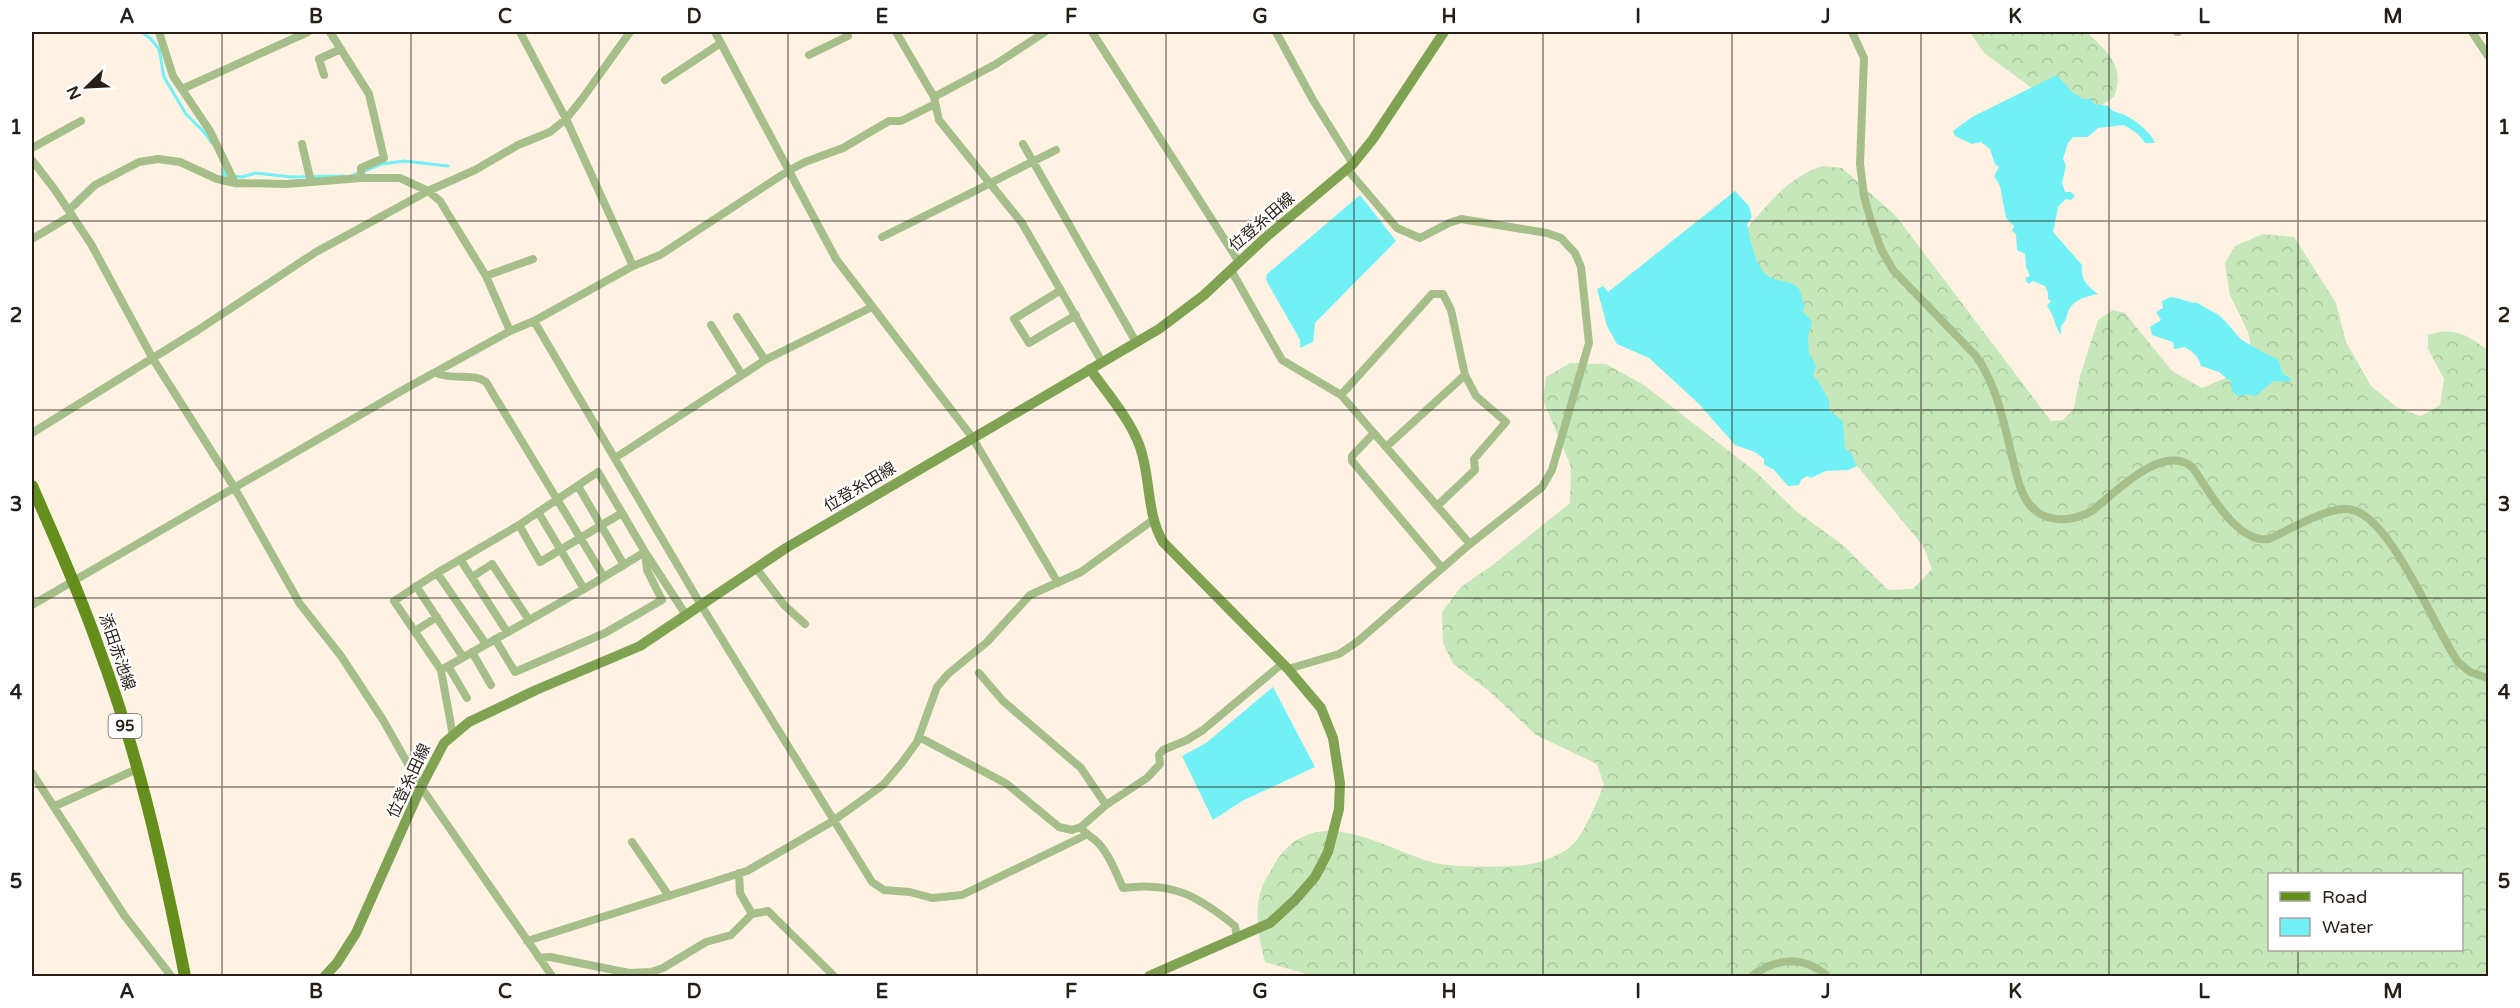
<svg xmlns="http://www.w3.org/2000/svg" width="2520" height="1008" viewBox="0 0 2520 1008" font-family="'Varela Round','Noto Sans JP',sans-serif">
  <defs>
    <pattern id="forest-crowns" width="20" height="18" patternUnits="userSpaceOnUse" patternTransform="scale(1.5)"><rect width="20" height="18" fill="#c6e7ba"/><path d="M2 6a3 3 0 1 1 6 0M12 15a3 3 0 1 1 6 0" fill="none" stroke="#aac69f"/></pattern>
  </defs>
  <rect width="100%" height="100%" fill="#fff2e3"/>
  <path fill="url(#forest-crowns)" fill-rule="evenodd" d="M1970 32H2087C2107 52 2126 66 2114 97L2099 107 2055 105 1984 53Z
    M1822 166 1842 168 1896 216 2051 421 2063 420 2074 408 2080 376 2098 320 2113 310 2125 313 2172 371 2202 388 2235 374 2253 357 2248 332 2230 295 2225 263 2235 246 2263 234 2294 237 2336 303 2346 342 2371 386 2398 408 2421 416 2440 405 2444 379 2428 349V335C2455 326 2467 335 2488 350V976H1313L1265 962C1259 941 1254 913 1261 890 1262 884 1268 876 1271 870 1309 798 1375 844 1431 862 1449 868 1517 868 1536 863 1545 861 1561 854 1569 848 1584 837 1596 802 1604 785L1597 764 1536 735 1489 691 1453 664 1443 643 1442 612 1461 587 1494 564 1570 503 1571 467 1543 400 1546 377 1570 363 1606 364 1644 385 1756 472 1796 511 1844 546 1888 590 1913 589 1932 569 1923 546 1817 417 1744 232C1767 205 1787 178 1822 166ZM2270 874H2462V950H2270Z"/>
  <path fill="#71f0f5" d="M2057 75 2072 92 2083 99H2090L2095 104 2108 106C2113 113 2118 112 2125 115 2136 121 2151 132 2155 143H2145L2138 134 2124 125 2098 128 2088 137H2073L2068 143 2063 159 2066 166 2062 183 2065 192H2071L2075 196 2071 200 2066 199 2058 207 2053 232 2082 265C2080 279 2087 286 2098 294 2087 296 2072 300 2068 312 2066 318 2066 321 2061 326V335C2054 325 2054 314 2047 306L2051 301 2048 299V293L2045 286 2033 281 2028 284 2025 278 2030 276 2026 267 2025 254 2017 250 2016 234 2012 231 2014 226 2006 218 2000 186 1994 176 1999 167 1995 164 1990 149 1981 142 1972 144 1955 136 1953 131 1972 117Z
    M1735 191 1749 206 1752 217 1747 224C1750 238 1755 268 1768 276 1777 282 1792 280 1799 289 1802 294 1802 302 1805 307L1802 311 1812 321 1808 337 1809 353 1816 366 1813 376 1820 384 1829 400V410L1843 422 1845 449 1851 453 1857 466 1848 470 1826 471 1811 478 1807 476 1801 480 1799 485 1788 486 1773 469 1764 465V459L1755 452 1735 445 1699 404 1649 358 1617 344 1607 326 1597 289 1603 286 1608 292Z
    M1360 195 1396 241 1315 323 1313 342 1300 348V340L1266 280 1267 274Z
    M2171 297C2181 298 2188 303 2198 303 2206 309 2214 311 2222 318 2229 324 2234 333 2241 339 2248 344 2269 356 2278 359L2283 374 2292 379 2288 382 2273 381 2256 396 2245 394 2239 397 2232 391 2231 382 2219 372 2201 366C2199 357 2193 352 2185 347L2174 349 2173 342 2152 335 2150 327 2161 320 2156 312 2163 308 2162 301Z
    M1273 687 1315 767 1242 801 1213 820 1182 756 1206 743Z"/>
  <g fill="none" stroke-linecap="round" stroke-linejoin="round">
    <path stroke="#71f0f5" stroke-width="3" d="M142 32 151 39 159 49 164 77 186 114 204 132 212 143
      M224 168V175L242 177 256 173 291 177 344 176
      M351 176 382 164 404 161 448 166"/>
    <path stroke="#a6bf8a" stroke-width="8" d="M159 32 173 76 210 131 235 183
      M330 32 369 94 384 158 361 168V178
      M520 32 566 119 633 266
      M715 32 836 259 972 437 1058 583
      M896 32 934 97 939 120 1022 223 1102 362
      M1092 32 1239 262
      M1276 32 1313 100 1353 164
      M1852 32 1864 58 1860 164 1864 196 1871 221 1881 249 1893 270 1976 356C1997 386 2003 420 2012 456 2016 471 2019 491 2029 504 2044 524 2072 522 2092 511 2115 493 2164 441 2193 468 2209 491 2237 544 2269 539 2289 530 2325 508 2347 509 2389 510 2435 630 2458 662L2470 672 2488 678
      M2177 32H2178
      M2472 32 2488 56
      M809 55 848 36 846 32
      M324 75 319 59 341 49
      M665 80 721 43
      M182 89 308 32
      M934 97 996 64 1045 32
      M302 144 311 182
      M1023 144 1136 342
      M32 148 81 121
      M32 160 55 190 91 244 153 359 234 487 300 604 341 656 383 720 421 787 552 976
      M1347 169 1397 228 1420 238 1449 223 1461 219 1547 233 1561 238 1575 253 1581 267 1589 343 1552 470 1542 487 1470 544
      M1014 171 1056 150
      M69 210 95 185 139 162 158 159 180 162 217 179 235 183 287 184 361 178H400L428 191 440 201 486 276 510 331
      M882 237 967 195
      M32 239 72 215
      M1231 270 1282 360 1341 395 1470 544 1357 642 1339 654 1288 669
      M486 276 533 259
      M1061 290 1014 319 1029 343 1076 315
      M737 317 765 360 872 307
      M534 321 701 605 872 882 884 890 910 892 932 898 962 895 1086 835
      M711 325 742 375
      M436 373C453 381 472 372 486 382L604 577
      M1341 395 1432 294H1443L1451 310 1465 375 1386 447
      M32 433 198 330 316 252 428 191 475 170 518 145 550 132 566 119 582 99 630 32
      M1374 433 1352 456V461L1442 568
      M615 458 765 360
      M578 486 624 565
      M1437 506 1475 470 1474 459 1506 422 1476 396 1465 375
      M538 512 584 589
      M519 525 540 562 622 513
      M460 559 507 632
      M756 568 784 605 805 624
      M437 573 486 644
      M472 577 492 564 529 620
      M416 586 463 657
      M32 605 403 390 510 331 534 321 633 266 660 255 788 171 805 162 843 148 889 121H901L935 104
      M415 631 437 617
      M472 652 491 685
      M448 666 467 698
      M441 670 394 601 437 573 519 525 598 472 645 552 647 570 662 600 605 633 515 672 495 639
      M979 673 1003 701 1081 768 1106 805
      M453 736 441 670 584 589 645 552 686 615
      M919 737 1007 784 1059 827 1072 830 1081 827
      M32 773 124 915 171 976
      M55 806 137 769
      M632 842 669 896
      M739 873 740 893 752 914
      M1237 938 1235 926C1198 896 1172 881 1123 888 1116 873 1108 851 1095 840 1089 835 1085 834 1081 827L1106 805 1147 778 1160 764 1159 755 1163 750 1187 740 1203 730 1283 663
      M527 941 747 871 833 821 883 785 901 764 917 742 937 687 948 674 987 642 1030 595 1081 572 1153 520
      M539 958 550 957 629 973 651 972 663 968 706 942 731 935 752 914 768 911 834 976
      M1752 976C1776 958 1803 955 1827 976"/>
    <path stroke="#7fa352" stroke-width="10" d="M1090 369C1107 393 1130 419 1140 447 1151 478 1146 513 1163 542L1288 669 1321 708 1333 738 1340 783 1339 809 1328 852 1315 877 1295 900 1270 923 1149 976
      M325 976 337 963 356 933 421 787 444 743 469 722 536 690 640 646 786 548 1159 329 1204 295 1265 238 1353 164 1373 139 1444 32"/>
    <path stroke="#648f1c" stroke-width="12" d="M32 486C55 539 79 591 98 646 138 752 163 865 185 976"/>
    <path stroke="#a6bf8a" stroke-width="8" d="M967 195 1014 171"/>
  </g>
  <path fill="none" stroke="#271f16" stroke-width="1.5" stroke-opacity="0.55" d="M222 32V976M411 32V976M599 32V976M788 32V976M977 32V976M1166 32V976M1354 32V976M1543 32V976M1732 32V976M1921 32V976M2109 32V976M2298 32V874M32 221H2488M32 410H2488M32 598H2488M32 787H2488M2298 950V976"/>
  <g text-anchor="middle" dominant-baseline="central" stroke-width="4.5" stroke-linejoin="round" paint-order="stroke">
    <rect fill="#fff" stroke="#68625c" stroke-width="1.5" x="108.5" y="714" width="33" height="24" rx="4.5"/>
    <g font-size="15" font-weight="bold" fill="#271f16">
      <text x="125" y="726">95</text>
    </g>
    <g font-size="16" fill="#271f16" stroke="#fff">
      <text transform="translate(1262 222) rotate(-41)">位登糸田線</text>
      <text transform="translate(860 487) rotate(-31)">位登糸田線</text>
      <text transform="translate(117 652) rotate(71)">添田赤池線</text>
      <text transform="translate(409 781) rotate(-65)">位登糸田線</text>
    </g>
  </g>
  <rect width="2520" height="1008" fill="none" stroke="#ffffff" stroke-width="66"/>
  <rect x="2268" y="873" width="195" height="78" fill="#ffffff" stroke="#a9a5a2" stroke-width="1.5"/>
  <rect x="2280" y="892" width="30" height="9" fill="#648f1c" stroke="#a9a5a2" stroke-width="1.5"/>
  <text x="2322" y="903" font-size="18" fill="#271f16">Road</text>
  <rect x="2280" y="918" width="30" height="18" fill="#71f0f5" stroke="#a9a5a2" stroke-width="1.5"/>
  <text x="2322" y="933" font-size="18" fill="#271f16">Water</text>
  <g transform="translate(87 87) rotate(246)" stroke="#ffffff" stroke-width="4.5" paint-order="stroke">
  <path d="M0-4.5L10 22L0 15L-10 22Z" fill="#271f16"/>
  <text y="-9" font-size="16" font-weight="bold" text-anchor="middle" fill="#271f16">N</text>
  </g>
  <rect x="33" y="33" width="2454" height="942" fill="none" stroke="#271f16" stroke-width="2"/>
  <g font-size="20" text-anchor="middle" font-weight="bold" fill="#271f16">
    <text x="127" y="23">A</text>
    <text x="316" y="23">B</text>
    <text x="505" y="23">C</text>
    <text x="694" y="23">D</text>
    <text x="882" y="23">E</text>
    <text x="1071" y="23">F</text>
    <text x="1260" y="23">G</text>
    <text x="1449" y="23">H</text>
    <text x="1638" y="23">I</text>
    <text x="1826" y="23">J</text>
    <text x="2015" y="23">K</text>
    <text x="2204" y="23">L</text>
    <text x="2393" y="23">M</text>
    <text x="16" y="134">1</text>
    <text x="2504" y="134">1</text>
    <text x="16" y="322">2</text>
    <text x="2504" y="322">2</text>
    <text x="16" y="511">3</text>
    <text x="2504" y="511">3</text>
    <text x="16" y="699">4</text>
    <text x="2504" y="699">4</text>
    <text x="16" y="888">5</text>
    <text x="2504" y="888">5</text>
    <text x="127" y="998">A</text>
    <text x="316" y="998">B</text>
    <text x="505" y="998">C</text>
    <text x="694" y="998">D</text>
    <text x="882" y="998">E</text>
    <text x="1071" y="998">F</text>
    <text x="1260" y="998">G</text>
    <text x="1449" y="998">H</text>
    <text x="1638" y="998">I</text>
    <text x="1826" y="998">J</text>
    <text x="2015" y="998">K</text>
    <text x="2204" y="998">L</text>
    <text x="2393" y="998">M</text>
  </g>
</svg>
